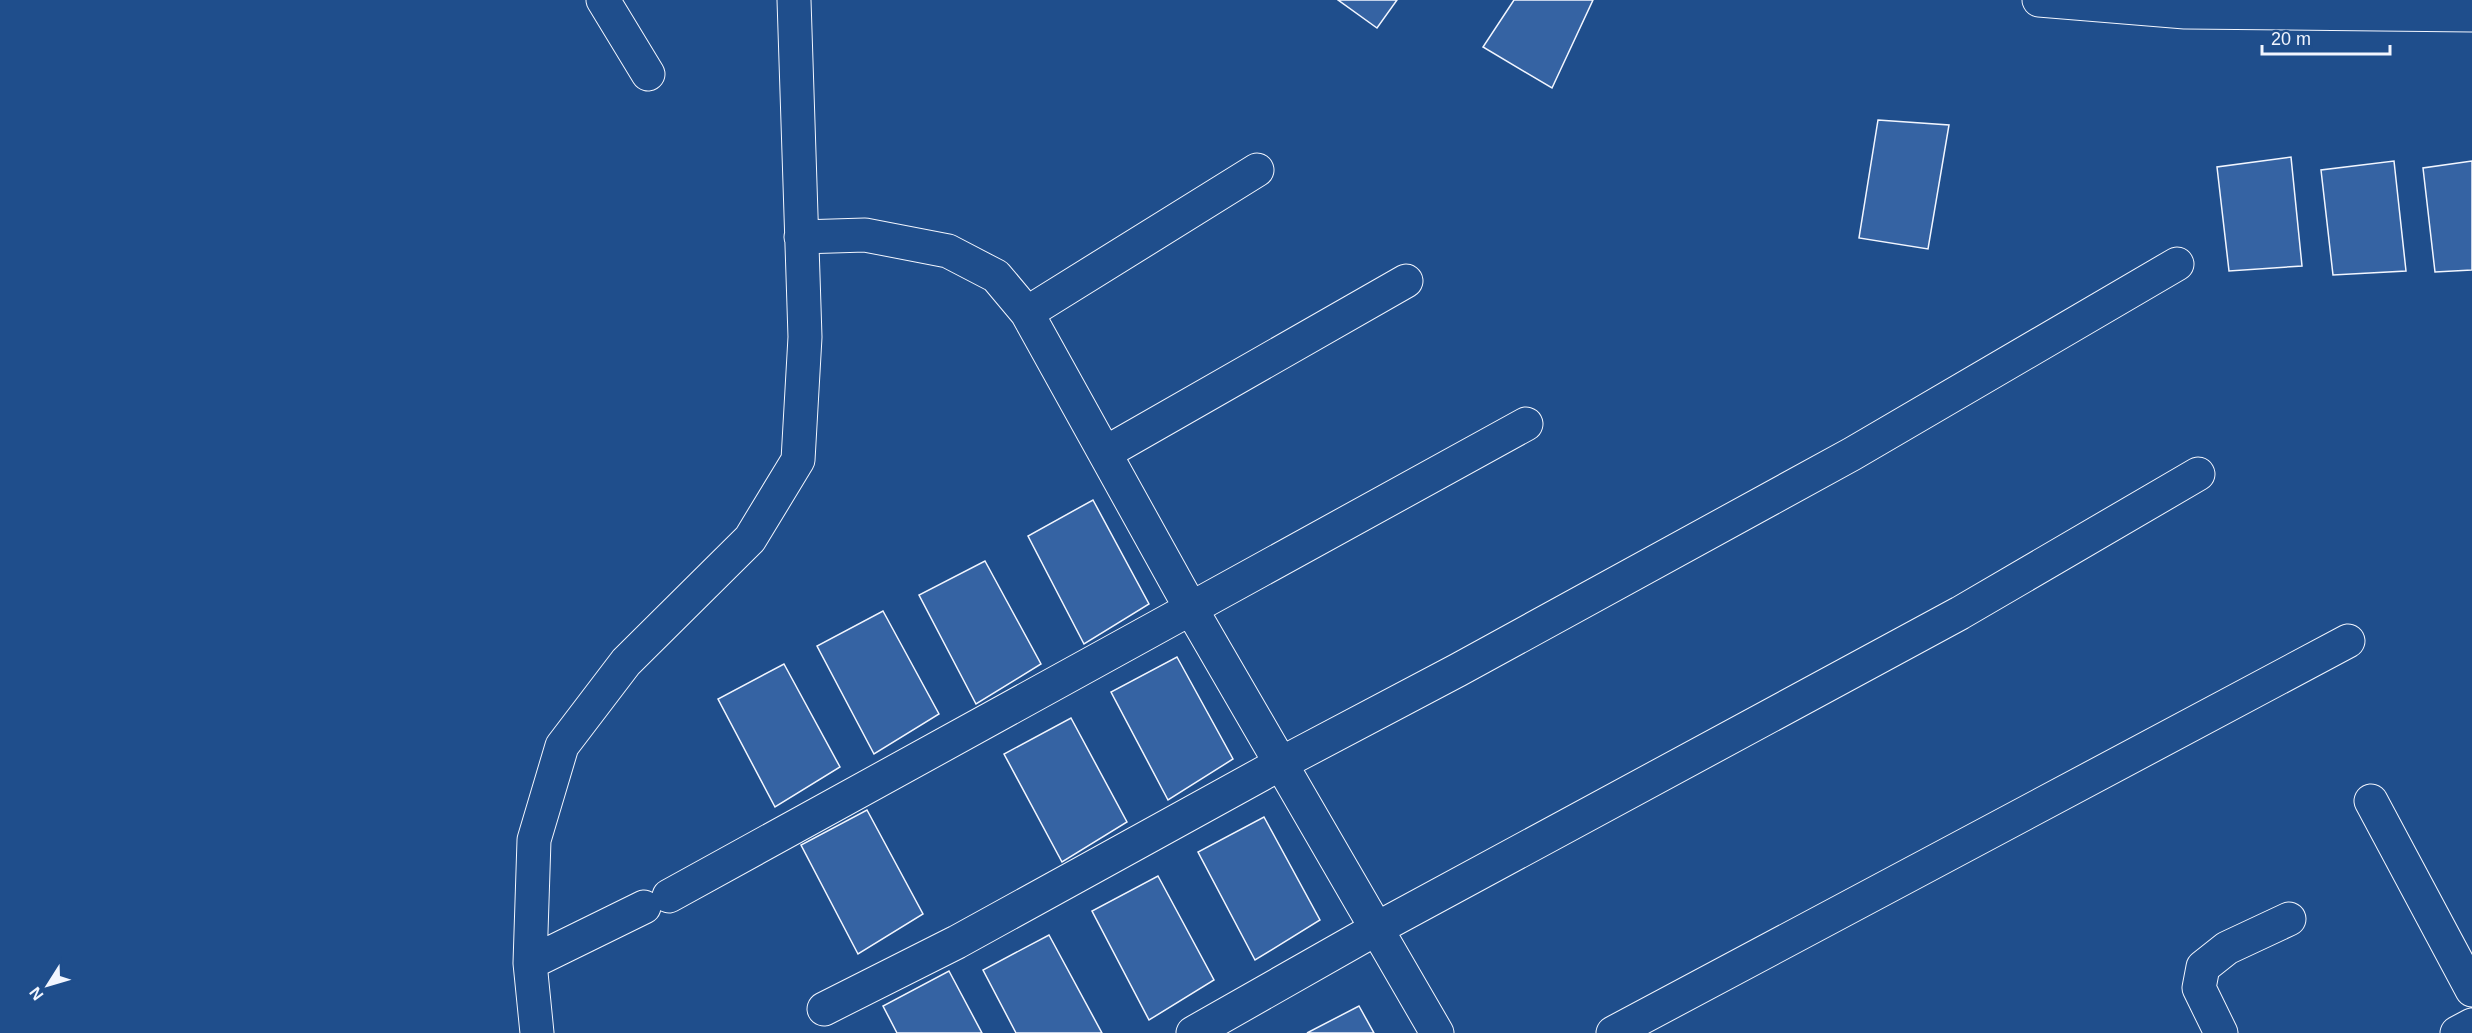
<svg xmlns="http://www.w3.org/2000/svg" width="2472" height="1033" viewBox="0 0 2472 1033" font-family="Helvetica,sans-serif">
  <rect width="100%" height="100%" fill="#1f4e8c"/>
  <path fill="#3563a3" stroke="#f2f6ff" stroke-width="1.5" d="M1338 0H1397L1377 28Z
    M1514 0H1593L1552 88 1483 47Z
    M1878 120 1949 125 1928 249 1859 238Z
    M2291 157 2302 266 2229 271 2217 167Z
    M2394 161 2406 271 2333 275 2321 170Z
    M2472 161V270L2435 272 2423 168Z
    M1093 500 1149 604 1084 644 1028 536Z
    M985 561 1041 664 976 704 919 595Z
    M883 611 939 714 874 754 817 646Z
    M1177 657 1233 759 1168 800 1111 692Z
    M784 664 840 767 775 807 718 699Z
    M1071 718 1127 822 1062 862 1004 754Z
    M867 810 923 914 858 954 801 845Z
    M1264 817 1320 920 1255 960 1198 852Z
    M1158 876 1214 980 1149 1020 1092 911Z
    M1049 935 1102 1033H1016L983 970Z
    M949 971 982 1033H897L883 1006Z
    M1359 1006 1374 1033H1307Z"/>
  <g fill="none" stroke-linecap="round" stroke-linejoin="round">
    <g stroke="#f2f6ff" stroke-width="35">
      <path id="minor" d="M603 0 648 74
        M2039 0 2185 12 2472 15
        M801 237 865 235 948 251 996 276 1027 313 1190 607 1437 1033
        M1027 313 1257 170
        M1105 453 1406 281
        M2371 801 2472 990
        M669 896 1526 424
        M530 963 644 907
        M824 1009 957 942 1280 764 1458 670 1852 454 2177 264
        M537 1033 530 963 534 840 562 746 626 662 750 539 798 460 805 337 794 0
        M1193 1033 1376 929 1960 613 2198 474
        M1613 1033 2348 641
        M2221 1033 2199 988 2203 967 2227 948 2289 919
        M2457 1033 2472 1025"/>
    </g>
    <use href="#minor" stroke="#1f4e8c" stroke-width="33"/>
  </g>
  <g transform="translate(48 985) rotate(233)" stroke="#1f4e8c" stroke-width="4.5" paint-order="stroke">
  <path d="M0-4.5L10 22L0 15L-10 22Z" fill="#f2f6ff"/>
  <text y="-9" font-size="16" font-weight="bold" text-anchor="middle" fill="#f2f6ff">N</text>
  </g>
  <path d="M2262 45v9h128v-9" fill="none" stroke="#f2f6ff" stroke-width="3"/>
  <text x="2271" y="45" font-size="18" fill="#f2f6ff" stroke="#1f4e8c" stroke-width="4.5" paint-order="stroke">20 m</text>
</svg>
